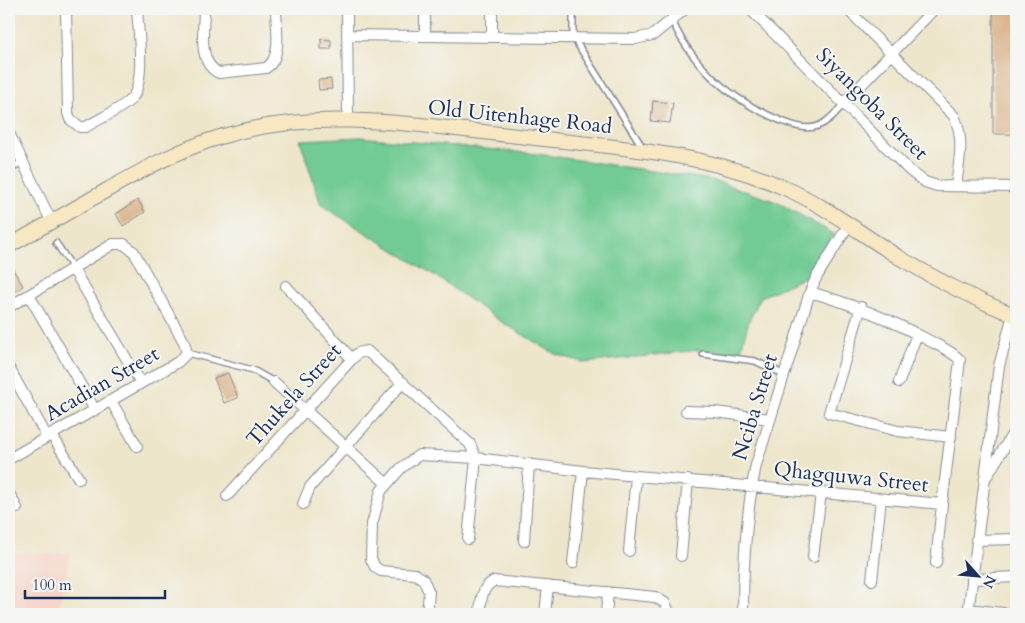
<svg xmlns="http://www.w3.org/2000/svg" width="1025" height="623" viewBox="0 0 1025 623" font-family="Cardo,serif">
  <rect width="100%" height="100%" fill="#f6f6f2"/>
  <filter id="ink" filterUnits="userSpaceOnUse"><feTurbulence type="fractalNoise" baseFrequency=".02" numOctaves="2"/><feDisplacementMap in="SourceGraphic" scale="10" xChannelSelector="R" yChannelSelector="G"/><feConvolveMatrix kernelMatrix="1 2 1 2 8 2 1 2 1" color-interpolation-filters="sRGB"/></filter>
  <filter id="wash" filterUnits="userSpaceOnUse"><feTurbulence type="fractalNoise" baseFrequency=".0096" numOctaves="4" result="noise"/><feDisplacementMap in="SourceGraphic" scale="20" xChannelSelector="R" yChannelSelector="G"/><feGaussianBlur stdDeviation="1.12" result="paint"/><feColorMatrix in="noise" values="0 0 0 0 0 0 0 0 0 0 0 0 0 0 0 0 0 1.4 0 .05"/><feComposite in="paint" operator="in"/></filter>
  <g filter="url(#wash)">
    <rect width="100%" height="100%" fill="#eee6cb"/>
    <path fill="#f6d2c4" d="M71 553 57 614H9V554Z"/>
    <path fill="#71cb92" stroke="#467d78" d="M361 137 538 154 713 180 777 202 834 234 807 276 761 297 749 321 740 353 699 350 585 363 555 354 500 321 434 275 321 205 300 140Z"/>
    <g id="blocks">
      <path fill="#dab58c" d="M993 9H1016V134H993Z
        M321 39 331 40V49H321Z
        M331 79 332 89 319 90 318 80Z
        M653 101 673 103 670 123 651 121Z
        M138 200 145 212 123 226 116 214Z
        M9 263 23 286 9 296Z
        M228 373 238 398 224 403 214 378Z"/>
    </g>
  </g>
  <g filter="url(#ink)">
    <use href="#blocks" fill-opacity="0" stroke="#848a94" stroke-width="1"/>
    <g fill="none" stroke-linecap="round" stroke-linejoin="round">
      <g stroke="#848a94" stroke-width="8">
        <path id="lane" d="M573 9V37L643 148
          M672 21C694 68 730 99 777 119 789 124 805 131 818 126 829 122 836 112 844 104
          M9 171 21 162
          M56 243 73 268
          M187 353 253 370 274 382
          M703 354 755 361 783 374"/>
      </g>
      <g stroke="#848a94" stroke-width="12">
        <path id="street" d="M66 9 68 113 70 119 80 127H86C100 118 121 110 132 98 146 81 138 30 137 9
          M204 9C204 29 197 63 219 73L266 68C283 58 276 26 276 9
          M347 9 348 119
          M750 9 910 171 925 182 937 186 1016 187
          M847 9 954 116C965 139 959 161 956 186
          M347 35 635 39 653 35 685 9
          M425 36V9
          M492 36V9
          M844 103 934 9
          M9 133 51 221
          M73 269 141 383
          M286 286 352 359
          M29 295 95 410
          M9 307 113 244H124L134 252 184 342 187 353 178 362 9 459
          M861 307 829 413 898 431 951 437
          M9 368 47 437
          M274 382 386 483
          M899 382 917 334
          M111 401 137 446
          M686 411 715 412 770 419
          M52 435 79 479
          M987 476 1016 428
          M9 493 17 508
          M227 496 352 359 358 353 367 351 470 444 476 458 468 539
          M303 504 310 487 403 382
          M976 540 1016 539
          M524 541 529 464
          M629 551 636 476
          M681 556 688 480
          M813 557 821 493
          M573 563 583 471
          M936 563 942 504
          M972 579 1016 577
          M872 580 881 499
          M968 609 1011 614
          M427 614 429 592 423 579 415 574 381 571 375 567 371 559 372 524 381 491 401 468 419 455 476 458 583 471 942 504 960 360C952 351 939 346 928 340 890 319 852 304 810 292
          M480 614C481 601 481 587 494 581L655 597 665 603 670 614
          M545 614 548 586
          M606 614 608 592
          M743 614C743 565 746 513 756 465L810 292 816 278 849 224
          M968 614 999 366 1013 315"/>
      </g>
      <g stroke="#848a94" stroke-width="16">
        <path id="secondary" d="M9 246C37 230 65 214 93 198 134 175 174 151 220 137 319 106 424 126 526 137 613 147 703 152 785 188 826 206 861 234 900 258 937 280 976 300 1016 316"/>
      </g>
      <use href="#lane" stroke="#fff" stroke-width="5"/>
      <use href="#street" stroke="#fff" stroke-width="10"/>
      <use href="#secondary" stroke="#f7e8c3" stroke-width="14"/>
    </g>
  </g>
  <g text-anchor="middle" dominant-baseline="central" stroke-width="4" stroke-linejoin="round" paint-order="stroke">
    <g font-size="21" fill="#1b2f5e" stroke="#f6f6f2">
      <text transform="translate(872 104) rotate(45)">Siyangoba Street</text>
      <text transform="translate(520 117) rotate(6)">Old Uitenhage Road</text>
      <text transform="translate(102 384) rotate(-30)">Acadian Street</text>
      <text transform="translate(294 395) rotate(-48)">Thukela Street</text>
      <text transform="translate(755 407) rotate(-73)">Nciba Street</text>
      <text transform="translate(851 477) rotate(6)">Qhagquwa Street</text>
    </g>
  </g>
  <rect width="1025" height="623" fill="none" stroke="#f6f6f2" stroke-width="30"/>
  <g transform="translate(978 576) rotate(117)" stroke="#f6f6f2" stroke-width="4" paint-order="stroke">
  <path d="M0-4L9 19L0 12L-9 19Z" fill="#1b2f5e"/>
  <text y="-8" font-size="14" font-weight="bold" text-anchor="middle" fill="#1b2f5e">N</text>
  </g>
  <path d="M25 590v8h140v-8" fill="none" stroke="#1b2f5e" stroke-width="2.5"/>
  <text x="32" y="590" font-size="15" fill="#1b2f5e" stroke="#f6f6f2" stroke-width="4" paint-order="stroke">100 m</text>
</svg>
